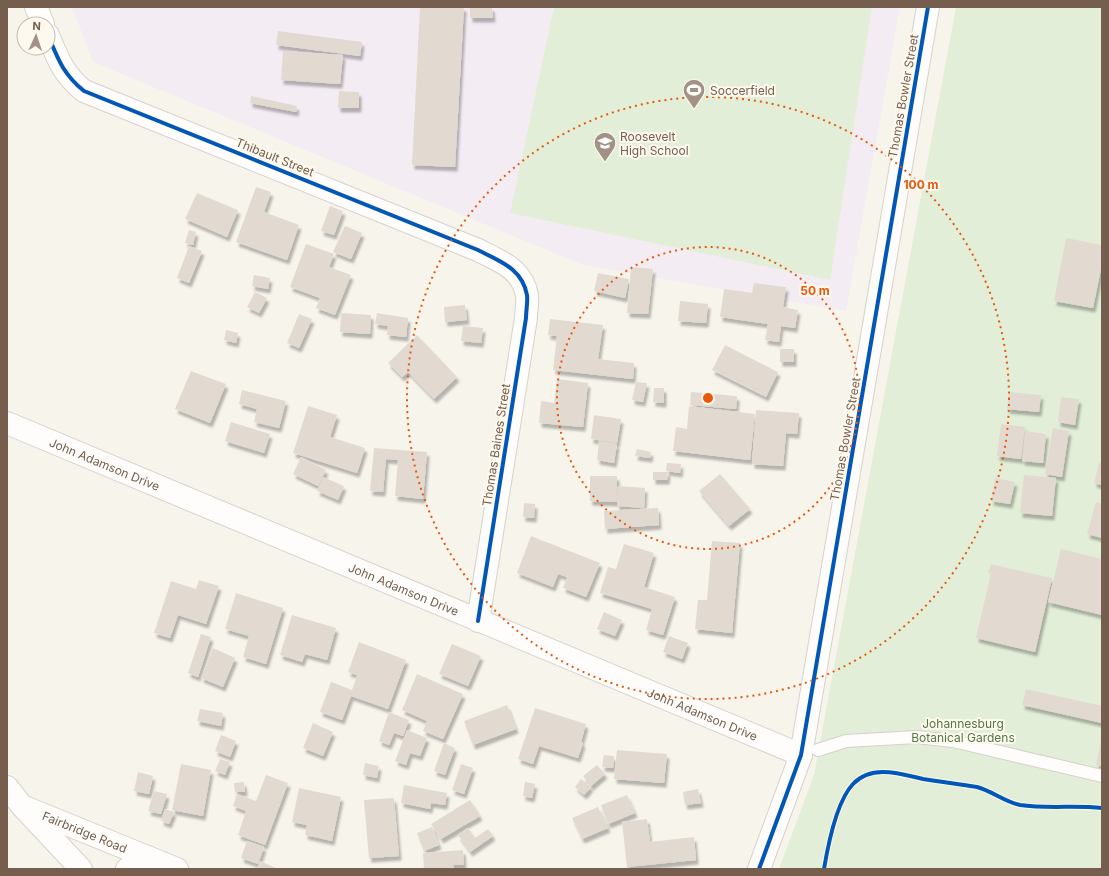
<svg xmlns="http://www.w3.org/2000/svg" width="1109" height="876" viewBox="0 0 1109 876" font-family="Inter,sans-serif">
  <defs>
    <filter id="shadow"><feDropShadow dx="2.5" dy="4.5" stdDeviation="1" flood-color="#0004"/></filter>
  </defs>
  <rect width="100%" height="100%" fill="#f7f4ec"/>
  <path fill="#f4ecf3" d="M72 7H900L846 311 583 265 93 62Z"/>
  <path fill="#e3eed8" d="M554 7H872L830 280 510 213Z
    M956 7H1102V869H779L814 775Z"/>
  <path fill="#e2dad1" filter="url(#shadow)" d="M420 7H464L455 167 412 165Z
    M470 7H492L493 18H470Z
    M278 31 362 42 360 56 276 45Z
    M283 51 343 55 340 84 281 80Z
    M339 91 359 92V108H338Z
    M251 96 297 106 296 112 250 103Z
    M256 187 271 192 264 212 299 225 287 260 236 242Z
    M197 193 238 210 227 237 185 219Z
    M330 206 343 211 334 235 321 231Z
    M345 226 362 233 351 259 333 252Z
    M189 230 196 232 193 245 185 243Z
    M1066 238 1102 245V264L1093 308 1054 301Z
    M306 244 334 254 329 267 351 275 335 315 316 308 320 298 290 287Z
    M189 246 202 251 189 283 177 278Z
    M631 267 653 269 648 314 627 313Z
    M598 273 629 279 625 298 594 291Z
    M254 275 270 278 268 289 252 286Z
    M754 283 786 287 783 307 798 310 795 328 781 326 779 342 765 340 768 324 720 317 724 289 752 293Z
    M255 292 267 298 259 313 247 307Z
    M680 301 708 304 706 323 678 321Z
    M465 305 467 320 445 322 444 307Z
    M341 313 371 315 370 334 340 332Z
    M377 313 408 318 406 337 387 335 388 326 375 324Z
    M299 314 312 319 299 348 287 343Z
    M550 319 603 325 598 359 634 363 633 379 553 370 557 336 548 335Z
    M463 326 483 328 481 343 461 341Z
    M226 330 238 333 236 343 224 340Z
    M417 335 457 377 434 399 408 372 402 377 388 363Z
    M725 345 778 372 766 397 712 370Z
    M780 349H794V362H780Z
    M191 371 226 384 210 423 175 409Z
    M557 379 588 383 583 427 539 423 541 401 554 403Z
    M636 382 647 383 643 402 632 400Z
    M654 388H664V403L653 402Z
    M242 390 286 401 279 428 254 422 257 409 239 404Z
    M691 392 737 396 736 409 690 405Z
    M1009 392 1041 395 1039 412 1007 409Z
    M1061 397 1079 399 1075 425 1058 422Z
    M308 406 337 415 330 437 365 448 357 473 293 453Z
    M689 406 755 414 750 460 673 451 676 427 687 429Z
    M756 410 799 413 797 434 786 433 783 466 752 464Z
    M594 415 621 419 617 443 591 439Z
    M231 422 270 434 264 453 225 441Z
    M1001 424 1025 427 1021 459 997 456Z
    M1053 428 1069 431 1062 477 1045 474Z
    M1025 431 1046 434 1043 463 1022 461Z
    M599 441 617 444 614 463 597 460Z
    M374 448 427 452 423 499 395 496 398 460 386 459 383 492 370 491Z
    M637 449 651 452 650 458 635 456Z
    M301 457 326 470 318 486 293 474Z
    M667 463 681 464 680 473 666 471Z
    M1099 463 1102 464V485L1094 483Z
    M653 472H668L667 480H653Z
    M720 474 750 509 729 526 699 491Z
    M1024 475 1056 478 1052 516 1020 513Z
    M590 476H617V499L618 486 645 488 644 508 617 506V502L590 501Z
    M323 477 344 486 338 500 317 491Z
    M995 478 1015 482 1010 504 991 501Z
    M1096 502 1102 504V538L1087 534Z
    M524 503 535 504 534 518 523 517Z
    M658 508 659 525 605 529 604 511Z
    M531 536 600 563 586 597 563 588 567 577 558 574 553 587 517 573Z
    M712 541 740 543 732 633 695 629 698 600H707Z
    M624 544 654 553 644 587 675 597 663 635 646 630 652 609 600 593 608 567 616 569Z
    M1061 549 1102 559V615L1048 602Z
    M991 564 1052 578 1035 652 976 638 991 573H988Z
    M199 580 219 586 206 624 178 615 170 638 154 633 171 581 196 589Z
    M236 593 283 608 266 664 243 657 249 636 225 629Z
    M604 612 622 620 615 636 597 629Z
    M292 615 336 628 327 660 305 654 302 662 280 655Z
    M201 634 211 637 198 677 188 673Z
    M669 636 688 643 682 659 663 652Z
    M359 642 406 660 388 709 351 696 342 720 320 712 331 682 352 690 357 675 348 672Z
    M452 644 481 656 468 686 439 674Z
    M213 648 235 658 223 687 201 678Z
    M417 674 463 694 443 739 423 731 427 721 402 710Z
    M1026 689 1102 706V723L1022 705Z
    M507 705 516 729 473 745 464 721Z
    M535 708 586 724 581 742 583 743 578 758 539 746 533 764 518 759Z
    M200 709 223 713 221 726 197 721Z
    M389 712 409 720 403 736 394 733 389 745 379 741Z
    M313 723 333 732 323 756 303 748Z
    M407 730 427 738 420 756 410 753 406 765 395 761Z
    M221 735 236 741 230 757 215 751Z
    M1101 741H1102V766L1096 765Z
    M444 743 455 748 445 775 434 771Z
    M617 750 667 754 664 783 614 779Z
    M604 755 614 756 613 768 602 767Z
    M220 759 230 762 225 775 215 771Z
    M365 763 379 766 377 778 363 775Z
    M181 764 211 770 203 816 172 810Z
    M461 764 473 768 464 794 452 790Z
    M597 765 605 774 591 786 583 776Z
    M138 772 153 776 149 794 134 791Z
    M266 775 288 783 265 845 238 835 246 811 233 806 237 794 256 801Z
    M581 779 591 787 584 795 575 787Z
    M244 782 245 792H235L234 783Z
    M525 782 535 784 532 798 523 796Z
    M404 785 447 793 445 805 431 803 430 809 401 803Z
    M299 788 341 797 332 841 305 835 307 825 292 822Z
    M698 789 701 803 685 805 683 792Z
    M154 791 167 794 161 814 148 811Z
    M627 795 635 813 608 824 601 805Z
    M394 798 399 856 369 858 364 800Z
    M470 800 480 816 441 839 431 824Z
    M598 807 608 828 582 839 572 818Z
    M165 809 174 812 169 824 161 821Z
    M647 819 650 842 694 837 696 860 627 867 622 822Z
    M432 827 439 845 424 851 417 833Z
    M468 828 475 838 488 829 493 836 470 852 458 835Z
    M247 841 264 847 258 864 241 858Z
    M463 850 464 865H453L454 869H424L423 853Z
    M260 861 276 868V869H257Z"/>
  <g fill="none" stroke-linecap="round" stroke-linejoin="round">
    <g stroke="#d6d1cb" stroke-width="14">
      <path id="service" d="M818 750 846 741 917 737 953 741 1102 776"/>
    </g>
    <g stroke="#d6d1cb" stroke-width="24">
      <g id="minor">
        <path d="M36 7 43 24"/>
        <path d="M48 35C58 59 63 74 84 91L478 250C499 261 522 268 527 295 528 302 526 310 526 318L478 621"/>
        <path id="s1" d="M7 423 801 755"/>
        <path d="M7 787 22 806 81 869"/>
        <path id="s2" d="M22 806 177 869"/>
        <path d="M127 869 147 857"/>
        <path d="M759 869 801 755 928 7"/>
      </g>
    </g>
    <use href="#service" stroke="#fefdfc" stroke-width="12"/>
    <use href="#minor" stroke="#fefdfc" stroke-width="22"/>
    <g stroke="#fef9ef" stroke-width="6">
      <path id="cycleway" d="M48 35C58 59 63 74 84 91L478 250C499 261 522 268 527 295 528 302 526 310 526 318L478 621
        M759 869 801 755 928 7
        M824 869C828 845 836 802 853 784 872 764 901 774 923 779 941 782 959 784 977 787 992 791 1005 802 1020 805 1047 809 1075 805 1102 808"/>
    </g>
    <use href="#cycleway" stroke="#0057b8" stroke-width="4"/>
  </g>
  <g fill="none" stroke="#e8590c" stroke-width="2" stroke-dasharray="2 4">
    <circle cx="708" cy="398" r="151"/>
    <circle cx="708" cy="398" r="301"/>
  </g>
  <defs>
    <g id="stadium-pin" transform="scale(1.15)"><path d="M0 17L-7.5 6A9.5 9.5 0 1 1 7.5 6Z" fill="#a29285" stroke="#fef9ef"/><path d="M0-5a6.5 5 0 1 0 0 10a6.5 5 0 1 0 0-10ZM-3.5-1.8h7v3.6h-7Z" fill="#fff"/></g>
    <g id="school-pin" transform="scale(1.15)"><path d="M0 17L-7.5 6A9.5 9.5 0 1 1 7.5 6Z" fill="#a29285" stroke="#fef9ef"/><path d="M0-5L7-2L0 1L-7-2ZM-4 1L0 2.5L4 1V4Q0 6-4 4Z" fill="#fff"/></g>
  </defs>
  <g fill-rule="evenodd">
    <use href="#stadium-pin" x="694" y="90"/>
    <use href="#school-pin" x="605" y="143"/>
  </g>
  <g text-anchor="middle" dominant-baseline="central" stroke-width="4" stroke-linejoin="round" paint-order="stroke">
    <g font-size="12" fill="#755e4d" stroke="#fef9ef" text-anchor="start">
      <text x="710" y="90">Soccerfield</text>
      <text x="620" y="136">Roosevelt<tspan x="620" dy="14">High School</tspan></text>
    </g>
    <g font-size="12" fill="#755e4d" stroke="#fef9ef">
      <text transform="translate(903 96) rotate(-80)">Thomas Bowler Street</text>
      <text transform="translate(275 157) rotate(22)">Thibault Street</text>
      <text transform="translate(845 439) rotate(-80)">Thomas Bowler Street</text>
      <text transform="translate(496 445) rotate(-81)">Thomas Baines Street</text>
      <text stroke="none"><textPath href="#s1" startOffset="106">John Adamson Drive</textPath></text>
      <text stroke="none"><textPath href="#s1" startOffset="430">John Adamson Drive</textPath></text>
      <text stroke="none"><textPath href="#s1" startOffset="754">John Adamson Drive</textPath></text>
      <text stroke="none"><textPath href="#s2" startOffset="68">Fairbridge Road</textPath></text>
    </g>
    <g font-size="12" fill="#527a45" stroke="#fef9ef">
      <text x="963" y="723">Johannesburg<tspan x="963" dy="14">Botanical Gardens</tspan></text>
    </g>
  </g>
  <circle cx="708" cy="398" r="6" fill="#e8590c" stroke="#fef9ef" stroke-width="2"/>
  <g font-size="12" text-anchor="middle" font-weight="bold" fill="#e8590c" stroke="#fef9ef" stroke-width="4" stroke-linejoin="round" paint-order="stroke">
    <text x="921" y="189">100 m</text>
    <text x="815" y="295">50 m</text>
  </g>
  <rect width="1109" height="876" fill="none" stroke="#755e4d" stroke-width="16"/>
  <g transform="translate(36 36) rotate(3)"><circle r="19" fill="#fef9ef" stroke="#c7bbae"/>
  <path d="M0-3L7 15L0 10L-7 15Z" fill="#a29285"/>
  <text y="-6" font-size="11" font-weight="bold" text-anchor="middle" fill="#755e4d">N</text>
  </g>
</svg>
